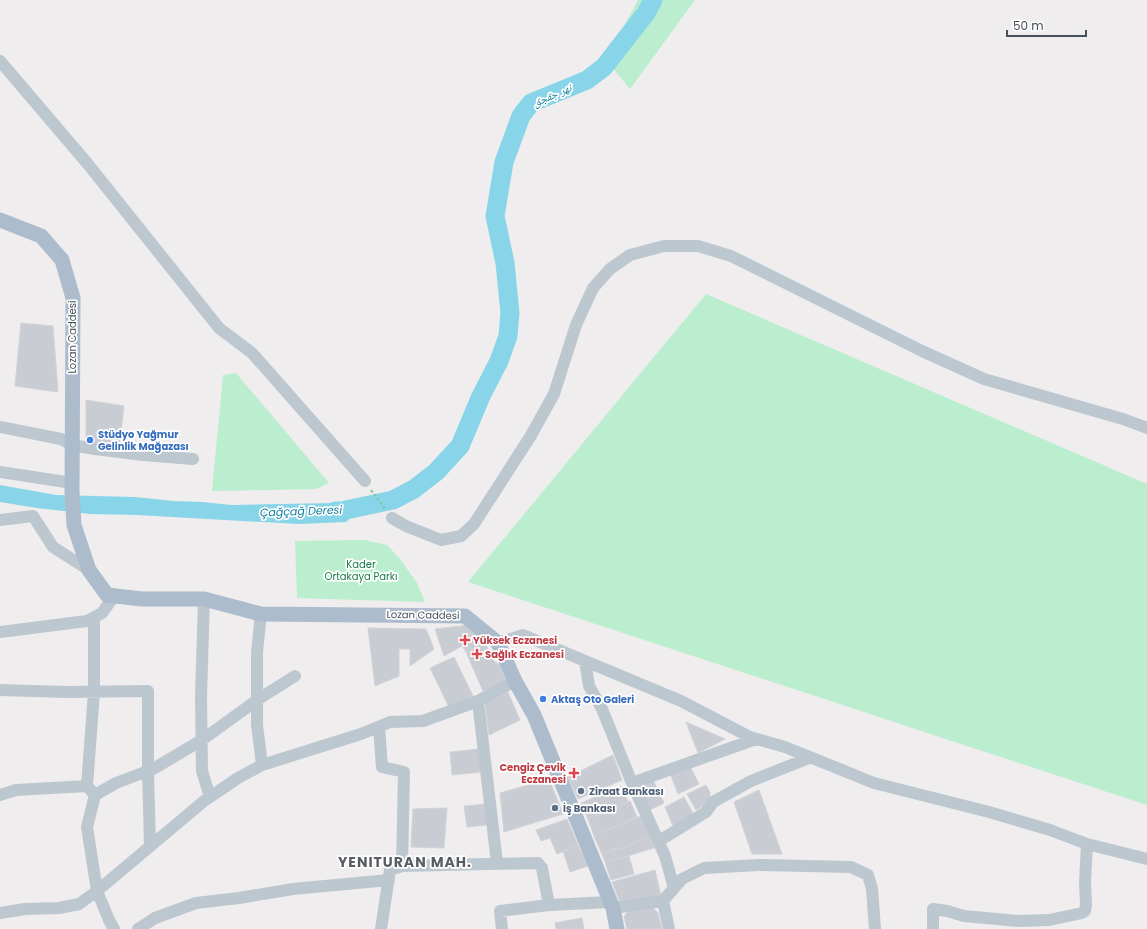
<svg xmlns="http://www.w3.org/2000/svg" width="1147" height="929" viewBox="0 0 1147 929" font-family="Poppins,'Noto Naskh Arabic',sans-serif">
  <rect width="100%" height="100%" fill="#efeded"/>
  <path fill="#baeece" d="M638 0H695L630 89 606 60Z
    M706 294 1147 484V805L468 582Z
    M236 373 329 483 316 489 212 491 223 375Z
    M364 540 387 545 400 559 417 583 425 602 297 598 295 541Z"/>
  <path fill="#88d5ea" d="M0 485 56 495 135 497 173 501 202 502 232 505 335 503 361 507 346 522 298 524 137 515 90 514 37 508 0 502Z"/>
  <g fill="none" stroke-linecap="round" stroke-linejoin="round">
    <path stroke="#88d5ea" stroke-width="19" d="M335 511H341L393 500 414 489 436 472 460 446 481 396 499 361 508 336 510 313 505 263 495 216 504 162 521 116 531 103 587 80 604 67 646 13 653 0"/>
  </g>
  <path fill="#c9ccd2" stroke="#d1d3d8" d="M21 323 53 326 58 392 15 386Z
    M86 400 124 406 119 448 86 444Z
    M470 625 486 644 466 652 462 646 444 656 435 629Z
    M368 628 426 629 434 649 410 666V649H399V676L375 686Z
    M486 644 493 660 500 666 506 681 483 691 466 652Z
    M454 657 473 696 449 707 430 668Z
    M508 692 520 720 489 735 485 703Z
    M686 722 725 739 698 753Z
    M479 749 481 772 452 775 450 752Z
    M613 755 622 780 578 799 568 777Z
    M690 766 699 784 678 794 670 773Z
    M549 779 563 814 504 832 500 793Z
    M653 780 664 803 648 811 638 786Z
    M706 785 710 792V798L706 804 696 810 687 794Z
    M622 786 628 802 588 819 581 803Z
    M759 790 782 854H752L734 802Z
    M684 797 694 815 673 826 665 807Z
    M630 801 637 817 594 836 588 819Z
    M486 804 487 825 467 827 464 806Z
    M447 808 444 848 411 847 413 809Z
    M641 816 650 836 618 850 617 848 602 854 594 836Z
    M567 819 578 845 557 854 550 838 541 841 536 830Z
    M650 836 654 848 617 859 613 850 617 848 618 850Z
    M578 845 588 866 570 872 563 851Z
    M613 850 617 859 605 862 602 854Z
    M629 856 634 874 611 880 605 862Z
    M655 870 661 896 620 902 612 882Z
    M653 908 658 913 662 929H627L624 917 628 911Z
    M582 918 584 929H556L555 923Z"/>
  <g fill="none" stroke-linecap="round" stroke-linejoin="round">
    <path stroke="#73cba0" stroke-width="2" stroke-dasharray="3 2" stroke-linecap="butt" d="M371 490 386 510"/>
    <path stroke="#bdc7cf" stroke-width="12" d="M0 61 87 163 219 328 252 353 365 481
      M0 427 61 439 72 445 95 449 143 455 193 459
      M0 472 72 483
      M392 518 406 526 441 540 461 536 474 524 530 437 554 394 576 325 593 288 610 269 630 255 664 246H698L731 256 922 351 984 379 1123 419 1147 428
      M0 520 33 516 53 547 89 570
      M204 599 201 697 202 771 210 797
      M261 614 257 652V725L262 765
      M94 618V692L87 786 95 795
      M0 632 87 621 102 613 115 595
      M498 643 523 635 681 701 750 737 785 747 874 783 989 812 1050 830 1087 844 1147 859
      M585 661 589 686 602 709 632 783 665 856 674 888 663 901 669 929
      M0 690 67 692 148 691V771L150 846
      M478 701 497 863
      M379 727 382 767 404 772 402 866 390 870 381 929
      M632 783 756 739
      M0 795 16 790 87 786
      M659 841 706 812 713 802 751 781 809 758
      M402 866 538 863 542 868 549 905
      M674 888 682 879 704 868 759 865 851 867 868 875 872 889 875 929
      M613 908 663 901
      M0 913 25 909 59 908 79 904 97 891 204 801 238 778 262 765 361 734 390 722 423 721 478 701 515 681
      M114 929 109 920 97 891 87 827 95 795 116 783 153 769 202 740 257 700 295 676
      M138 929 155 918 196 903 239 898 293 889 389 880
      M502 929 500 911 549 905 609 902
      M933 929V909L947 911 964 916 1019 921 1049 920 1082 913 1085 911 1086 905 1085 882 1087 844"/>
    <path stroke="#acbccc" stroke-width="15" d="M0 220 41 236 62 260 73 298 72 492 74 525 89 570 107 595 142 599H204L261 614 465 616 498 643 515 681 534 715 613 908 617 929"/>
  </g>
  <g fill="#3f7fe0" stroke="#fff" stroke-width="1.5">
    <circle cx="90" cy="440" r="4"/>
    <circle cx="543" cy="699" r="4"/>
  </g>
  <g fill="#e0444e" stroke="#fff" stroke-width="1.5">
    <path d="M463 634h4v4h4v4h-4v4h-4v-4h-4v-4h4z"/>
    <path d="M475 648h4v4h4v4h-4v4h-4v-4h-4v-4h4z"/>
    <path d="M572 767h4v4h4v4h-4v4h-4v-4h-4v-4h4z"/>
  </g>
  <g fill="#5c6f8a" stroke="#fff" stroke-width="1.5">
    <circle cx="581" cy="791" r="4"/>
    <circle cx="555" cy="808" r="4"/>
  </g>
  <g text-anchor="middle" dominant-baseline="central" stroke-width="3.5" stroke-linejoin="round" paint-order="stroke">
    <g font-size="10" fill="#45505a" stroke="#fff">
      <text transform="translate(72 337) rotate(-90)">Lozan Caddesi</text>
      <text transform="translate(423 615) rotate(1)">Lozan Caddesi</text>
    </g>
    <g font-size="10" font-weight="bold" fill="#366cbe" stroke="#fff" text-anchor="start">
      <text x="98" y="434">Stüdyo Yağmur<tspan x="98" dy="12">Gelinlik Mağazası</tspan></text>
      <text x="551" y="699">Aktaş Oto Galeri</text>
    </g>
    <g font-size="10" fill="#177a49" stroke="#fff">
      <text x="361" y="564">Kader<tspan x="361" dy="12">Ortakaya Parkı</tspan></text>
    </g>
    <g font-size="10" font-weight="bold" fill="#be3a42" stroke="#fff" text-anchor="start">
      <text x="473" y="640">Yüksek Eczanesi</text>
      <text x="485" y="654">Sağlık Eczanesi</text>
      <text x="566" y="767" text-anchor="end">Cengiz Çevik<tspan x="566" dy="12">Eczanesi</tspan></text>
    </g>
    <g font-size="10" font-weight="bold" fill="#4e5e75" stroke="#fff" text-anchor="start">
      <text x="589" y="791">Ziraat Bankası</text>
      <text x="563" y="808">İş Bankası</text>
    </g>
    <g font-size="11" font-style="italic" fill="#0e7e9d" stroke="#fff">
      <text transform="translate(552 95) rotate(-24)">نهر جقجق</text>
      <text transform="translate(301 511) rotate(-2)">Çağçağ Deresi</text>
    </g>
    <g font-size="14" font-weight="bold" letter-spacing="1" fill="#595d62" stroke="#fff">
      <text x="405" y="862">YENITURAN MAH.</text>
    </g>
  </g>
  <path d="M1007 30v6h79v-6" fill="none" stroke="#45505a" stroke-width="2"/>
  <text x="1013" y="30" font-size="12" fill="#45505a" stroke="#ffffff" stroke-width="3" paint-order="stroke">50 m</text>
</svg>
